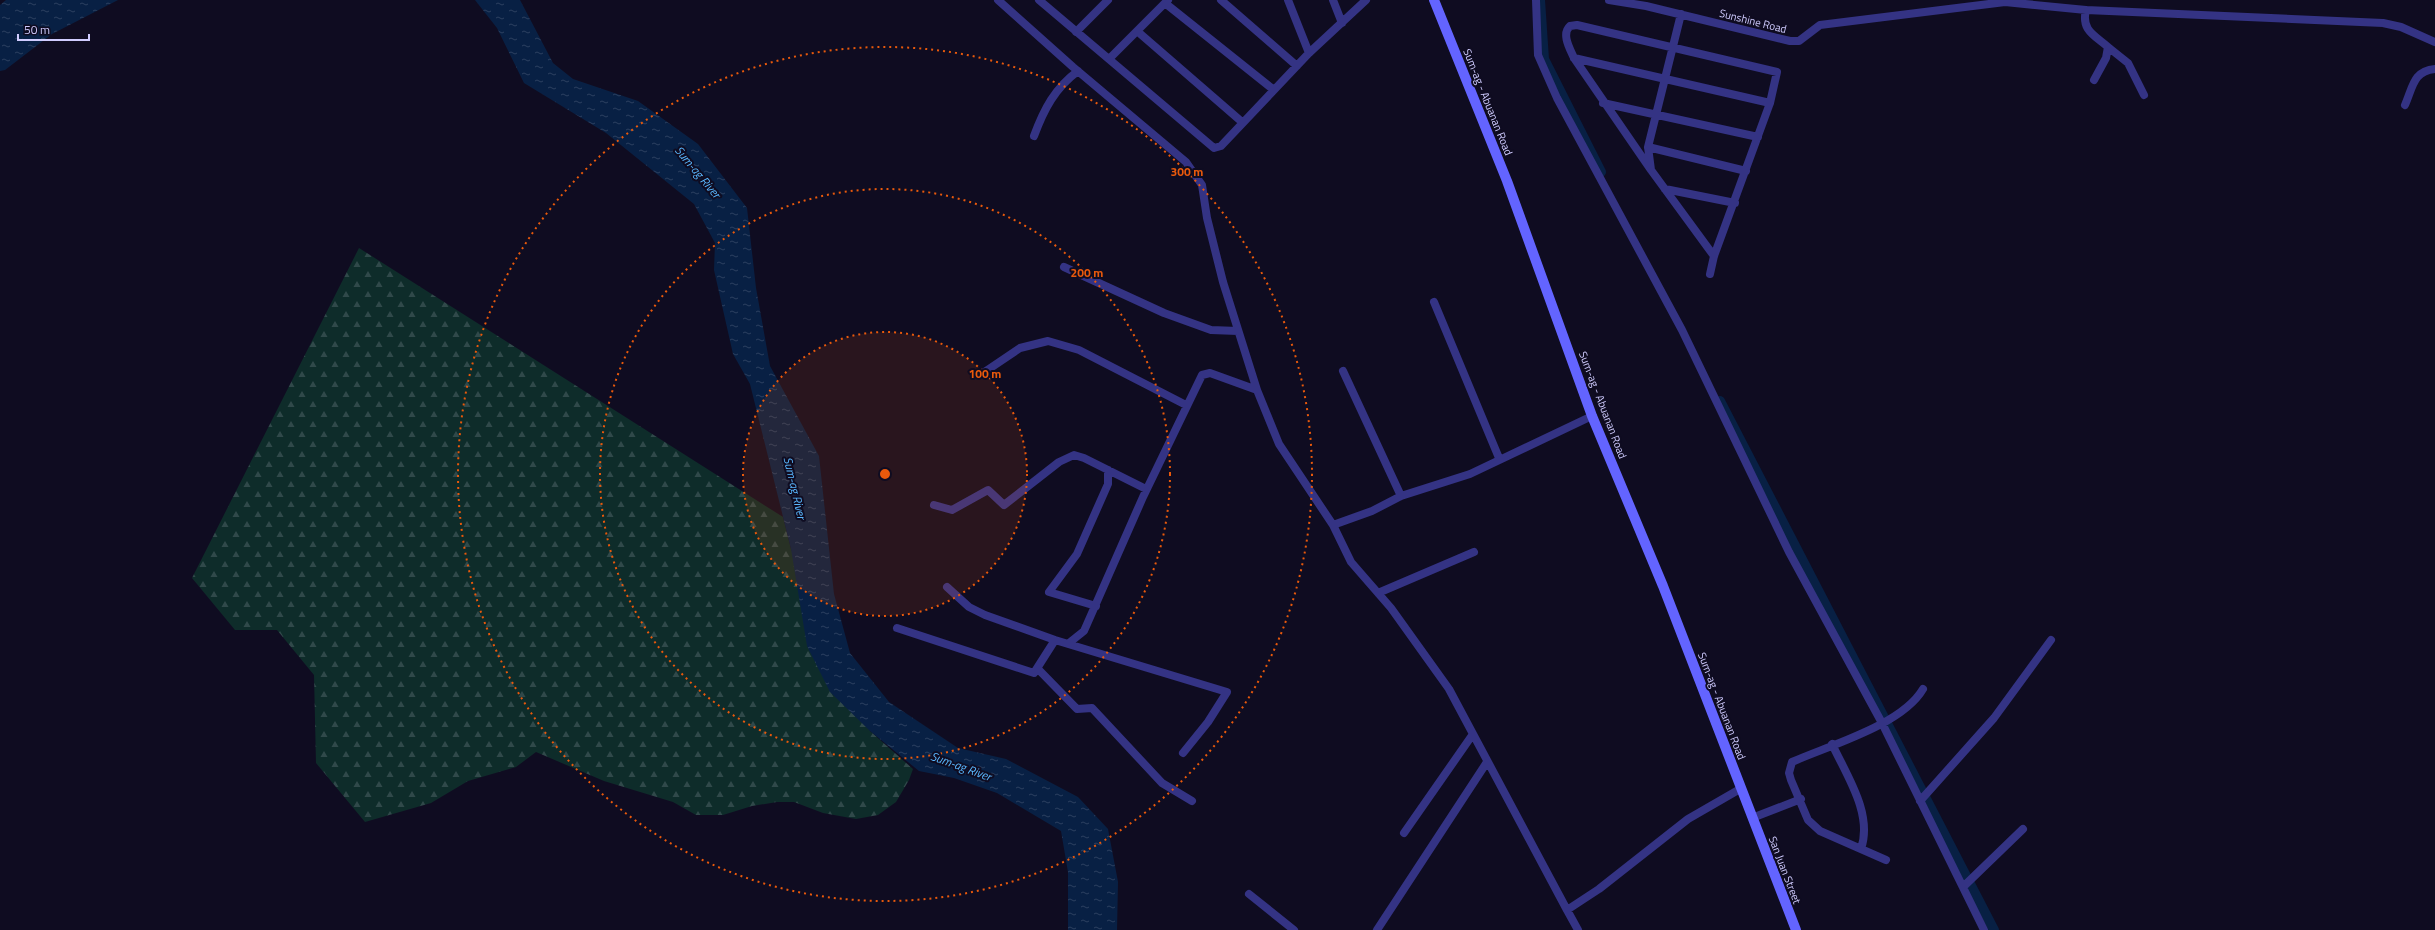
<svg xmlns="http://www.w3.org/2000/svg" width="2435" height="930" viewBox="0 0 2435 930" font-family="'Titillium Web',sans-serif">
  <defs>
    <pattern id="forest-firs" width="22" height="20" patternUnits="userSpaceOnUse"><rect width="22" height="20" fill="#0e2c2a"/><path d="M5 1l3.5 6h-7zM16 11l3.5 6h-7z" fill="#30494a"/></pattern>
    <pattern id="water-ripples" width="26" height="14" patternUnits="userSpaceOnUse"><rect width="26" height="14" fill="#082044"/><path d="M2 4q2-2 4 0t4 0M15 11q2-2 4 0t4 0" fill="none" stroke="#2b3f60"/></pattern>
  </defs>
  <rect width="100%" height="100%" fill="#0f0c21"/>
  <path fill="url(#forest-firs)" d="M359 248 783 517 791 549 870 731 913 769 909 780 896 802 878 815 856 819 823 813 794 802H777L752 806 723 815H696L673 802 604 781 536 752 516 767 468 781 431 803 365 822 316 763 314 675 277 630H235L192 578Z"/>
  <path fill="url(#water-ripples)" d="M6 0H118L52 34 5 70 0 71V5Z
    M475 0H520L553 63 573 79 638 101 698 144 747 208 756 288 770 366 819 456 834 594 850 653 889 702 958 748 1006 759 1078 797 1108 829 1118 882 1117 930H1068V872L1061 831 997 793 954 778 919 771 870 731 830 692 807 646 791 549 750 384 733 354 714 270 715 243 694 204 606 133 524 83 497 28Z"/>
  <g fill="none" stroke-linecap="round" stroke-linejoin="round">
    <path stroke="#082044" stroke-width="10" d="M1540 0 1544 59 1601 172
      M1720 401 1994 930"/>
    <path stroke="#343384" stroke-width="8" d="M998 0 1073 67 1186 162 1202 185 1207 218 1223 282 1257 390 1279 444 1333 525 1351 562 1391 608 1449 689 1567 910
      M1039 0 1214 148 1221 146 1309 53 1366 0
      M1221 0 1297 66
      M1288 0 1309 53
      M1333 0 1342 23
      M1536 0 1538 55 1557 98 1682 330 1789 552 1882 723 1984 930
      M1609 0 1646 6 1790 41H1799L1820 25 2005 2 2086 10 2383 23 2401 27 2435 42
      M1165 3 1274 90
      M2086 10C2081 30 2094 35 2108 47L2106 58 2094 80
      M1681 14 1648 147 1651 170 1714 256
      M1137 31 1242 122
      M1076 32 1108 0
      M2108 47 2128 63 2144 95
      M1574 58 1770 103
      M1109 59 1168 0
      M1603 103 1758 137
      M2405 105C2413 87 2413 71 2435 69
      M1034 136C1044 109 1055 88 1078 71
      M1648 147 1746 171
      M1651 170 1574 58C1570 49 1561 34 1570 26L1577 25 1777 72 1770 103 1714 256 1710 274
      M1665 189 1735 203
      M1064 267 1164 313 1211 330 1238 331
      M1434 302 1499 458
      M1343 371 1401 496
      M983 373 1020 348 1048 341 1079 350 1186 405
      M934 505 952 510 988 490 1004 505 1059 462 1074 455 1084 458 1146 489
      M1333 525 1372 511 1401 496 1470 474 1592 416
      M947 587 969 607 985 615 1055 640 1227 692 1208 722 1183 753
      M1378 593 1474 552
      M1096 606 1049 592 1077 554 1108 484V470
      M897 628 1034 673 1055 640
      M1069 643 1084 631 1143 497 1202 375 1210 373 1257 390
      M1038 669 1077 709 1092 708 1162 783 1192 801
      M1832 744C1847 776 1873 814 1861 849
      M1920 801 1994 718 2051 640
      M1752 818 1801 799
      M1404 833 1473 734
      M1886 860 1820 831 1808 820 1791 780 1789 773 1792 762C1830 745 1902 725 1923 689
      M1963 887 2023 829
      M1249 894 1294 930
      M1377 930 1487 762
      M1578 930 1567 910 1599 889 1688 819 1740 789"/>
    <path stroke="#6364ff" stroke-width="10" d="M1434 0 1507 181 1592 416 1663 586 1796 930"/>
  </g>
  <circle cx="885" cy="474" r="142" fill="#e8590c" fill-opacity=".12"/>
  <g fill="none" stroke="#e8590c" stroke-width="2" stroke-dasharray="2 4">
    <circle cx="885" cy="474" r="142"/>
    <circle cx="885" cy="474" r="285"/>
    <circle cx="885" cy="474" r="427"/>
  </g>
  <g text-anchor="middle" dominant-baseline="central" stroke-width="4" stroke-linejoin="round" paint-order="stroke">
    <g font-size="11" fill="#d0ccff" stroke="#0f0c21">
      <text transform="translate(1753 21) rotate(14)">Sunshine Road</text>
      <text transform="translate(1488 102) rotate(68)">Sum-ag - Abuanan Road</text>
      <text transform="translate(1603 405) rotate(69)">Sum-ag - Abuanan Road</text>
      <text transform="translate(1722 706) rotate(69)">Sum-ag - Abuanan Road</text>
      <text transform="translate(1785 870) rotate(69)">San Juan Street</text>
    </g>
    <g font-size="12" font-style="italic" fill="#5ab8ff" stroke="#0f0c21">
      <text transform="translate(698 172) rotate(50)">Sum-ag River</text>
      <text transform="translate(795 488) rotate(77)">Sum-ag River</text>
      <text transform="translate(961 766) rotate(20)">Sum-ag River</text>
    </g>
  </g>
  <circle cx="885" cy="474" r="6" fill="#e8590c" stroke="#0f0c21" stroke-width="2"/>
  <g font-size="12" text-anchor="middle" font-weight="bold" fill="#e8590c" stroke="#0f0c21" stroke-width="4" stroke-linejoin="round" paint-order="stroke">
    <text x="1187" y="176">300 m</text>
    <text x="1087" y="277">200 m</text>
    <text x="985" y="378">100 m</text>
  </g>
  <path d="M18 34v6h71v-6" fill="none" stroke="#d0ccff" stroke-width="2"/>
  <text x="24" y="34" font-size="12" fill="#d0ccff" stroke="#0f0c21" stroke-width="3" paint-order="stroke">50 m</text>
</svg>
